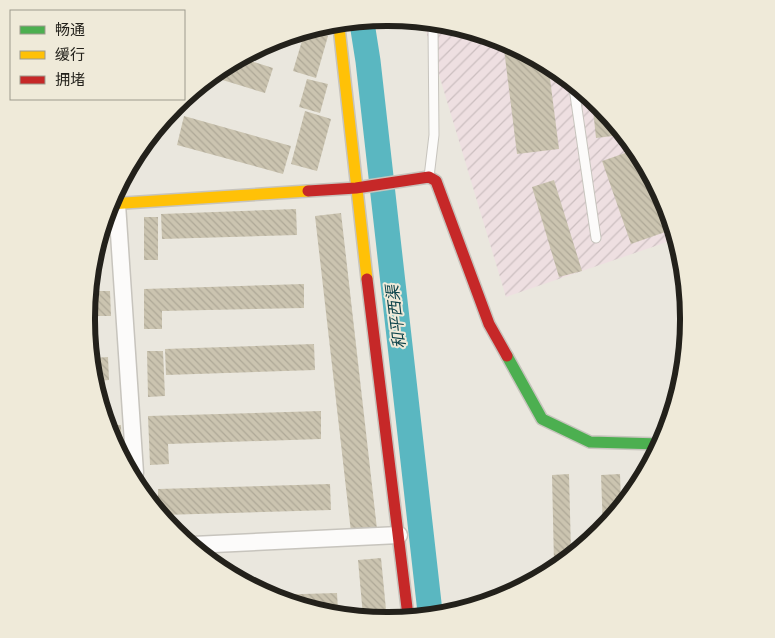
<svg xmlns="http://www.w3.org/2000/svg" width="775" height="638" viewBox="0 0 775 638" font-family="Roboto,'Noto Sans SC',sans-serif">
  <defs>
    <pattern id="industrial-furrows" width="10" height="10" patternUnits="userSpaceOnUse" patternTransform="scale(1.25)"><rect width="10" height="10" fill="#eedfe1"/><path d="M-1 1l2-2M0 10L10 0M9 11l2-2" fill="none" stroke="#ccbfc0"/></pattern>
    <pattern id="building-back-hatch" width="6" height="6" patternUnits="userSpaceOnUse" patternTransform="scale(1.25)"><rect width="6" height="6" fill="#cbc4b0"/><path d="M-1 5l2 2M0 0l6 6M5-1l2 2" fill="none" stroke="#aea897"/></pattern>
  </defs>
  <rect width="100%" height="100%" fill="#eae7de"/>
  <path fill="url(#industrial-furrows)" d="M424 25 503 41 601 106 666 204 673 240 506 297Z"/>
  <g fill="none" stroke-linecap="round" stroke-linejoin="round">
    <path stroke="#5ab7c1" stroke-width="25" d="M362 23 368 61 430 612"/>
  </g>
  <path fill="url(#building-back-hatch)" d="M315 32 328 36 316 78 293 71 304 34Z
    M503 41 549 71 559 149 517 154Z
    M244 59 273 68 265 93 216 78Z
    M307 79 328 84 320 113 299 107Z
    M592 100 601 106 621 135 596 138Z
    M305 111 331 119 317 171 291 164Z
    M184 116 291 146 283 174 177 145Z
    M631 151 666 204 671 230 631 244 602 161Z
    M133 168 130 180 125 179Z
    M554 180 582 271 559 277 532 187Z
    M296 209 297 235 162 239 161 214Z
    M341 213 377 529 351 532 315 216Z
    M106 217 108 243 101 244Z
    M144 217H158V260H144Z
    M304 284V308L162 311V329H144V289Z
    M91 291H110L111 316H86Z
    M314 344 315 370 166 375 165 349Z
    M147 351H163L165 396 148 397Z
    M108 357 109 380 98 381 94 358Z
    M321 411V439L168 444 169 464 150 465 148 416Z
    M107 425H121L122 454 109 434Z
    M569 474 571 552 554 563 552 475Z
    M620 474 621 501 603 529 601 475Z
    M330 484 331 510 163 515 158 508V489Z
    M381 558 387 620 363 616 358 560Z
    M337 593 338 611 272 597 268 595Z"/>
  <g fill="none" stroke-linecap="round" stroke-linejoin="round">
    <g stroke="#c7c4bd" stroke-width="11">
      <path id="lane" d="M574 88 596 238
        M429 177 434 135 433 27"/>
    </g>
    <g stroke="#c7c4bd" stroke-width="19">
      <path id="street" d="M117 204 135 473
        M193 545 399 535"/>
    </g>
    <g stroke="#c7c4bd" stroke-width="14">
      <path id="fast" d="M507 356 542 419 590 442 660 444"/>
    </g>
    <g stroke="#c7c4bd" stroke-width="14">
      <path id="slow" d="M339 27 367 279
        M109 204 308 191"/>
    </g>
    <g stroke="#c7c4bd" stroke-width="14">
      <path id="jam" d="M308 191 356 188 429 177 436 181 489 324 507 356
        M367 279 408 616"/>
    </g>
    <use href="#lane" stroke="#fcfbfa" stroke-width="9"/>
    <use href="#street" stroke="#fcfbfa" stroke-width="16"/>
    <use href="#fast" stroke="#4caf50" stroke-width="11"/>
    <use href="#slow" stroke="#ffc107" stroke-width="11"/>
    <use href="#jam" stroke="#c62828" stroke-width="11"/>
  </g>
  <g text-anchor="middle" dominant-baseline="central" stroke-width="4" stroke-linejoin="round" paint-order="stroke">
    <g font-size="16" font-style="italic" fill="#0f454c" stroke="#efead9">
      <text transform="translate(396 317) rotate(-97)">和平西渠</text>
    </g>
  </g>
  <path d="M0 0H775V638H0ZM387 26H388A292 292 0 0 1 680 318V320A292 292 0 0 1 388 612H387A292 292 0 0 1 95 320V318A292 292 0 0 1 387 26Z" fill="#efead9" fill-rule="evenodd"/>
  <path fill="none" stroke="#23211b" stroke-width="6" d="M387 26H388A292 292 0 0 1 680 318V320A292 292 0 0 1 388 612H387A292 292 0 0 1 95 320V318A292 292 0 0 1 387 26Z"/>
  <rect x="10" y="10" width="175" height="90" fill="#efead9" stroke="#9d9a8d"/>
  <rect x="20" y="26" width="25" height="8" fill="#4caf50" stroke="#9d9a8d"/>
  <text x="55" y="35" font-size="15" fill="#23211b">畅通</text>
  <rect x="20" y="51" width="25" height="8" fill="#ffc107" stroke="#9d9a8d"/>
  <text x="55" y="60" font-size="15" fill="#23211b">缓行</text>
  <rect x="20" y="76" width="25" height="8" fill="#c62828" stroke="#9d9a8d"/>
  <text x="55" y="85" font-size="15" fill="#23211b">拥堵</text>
</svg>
